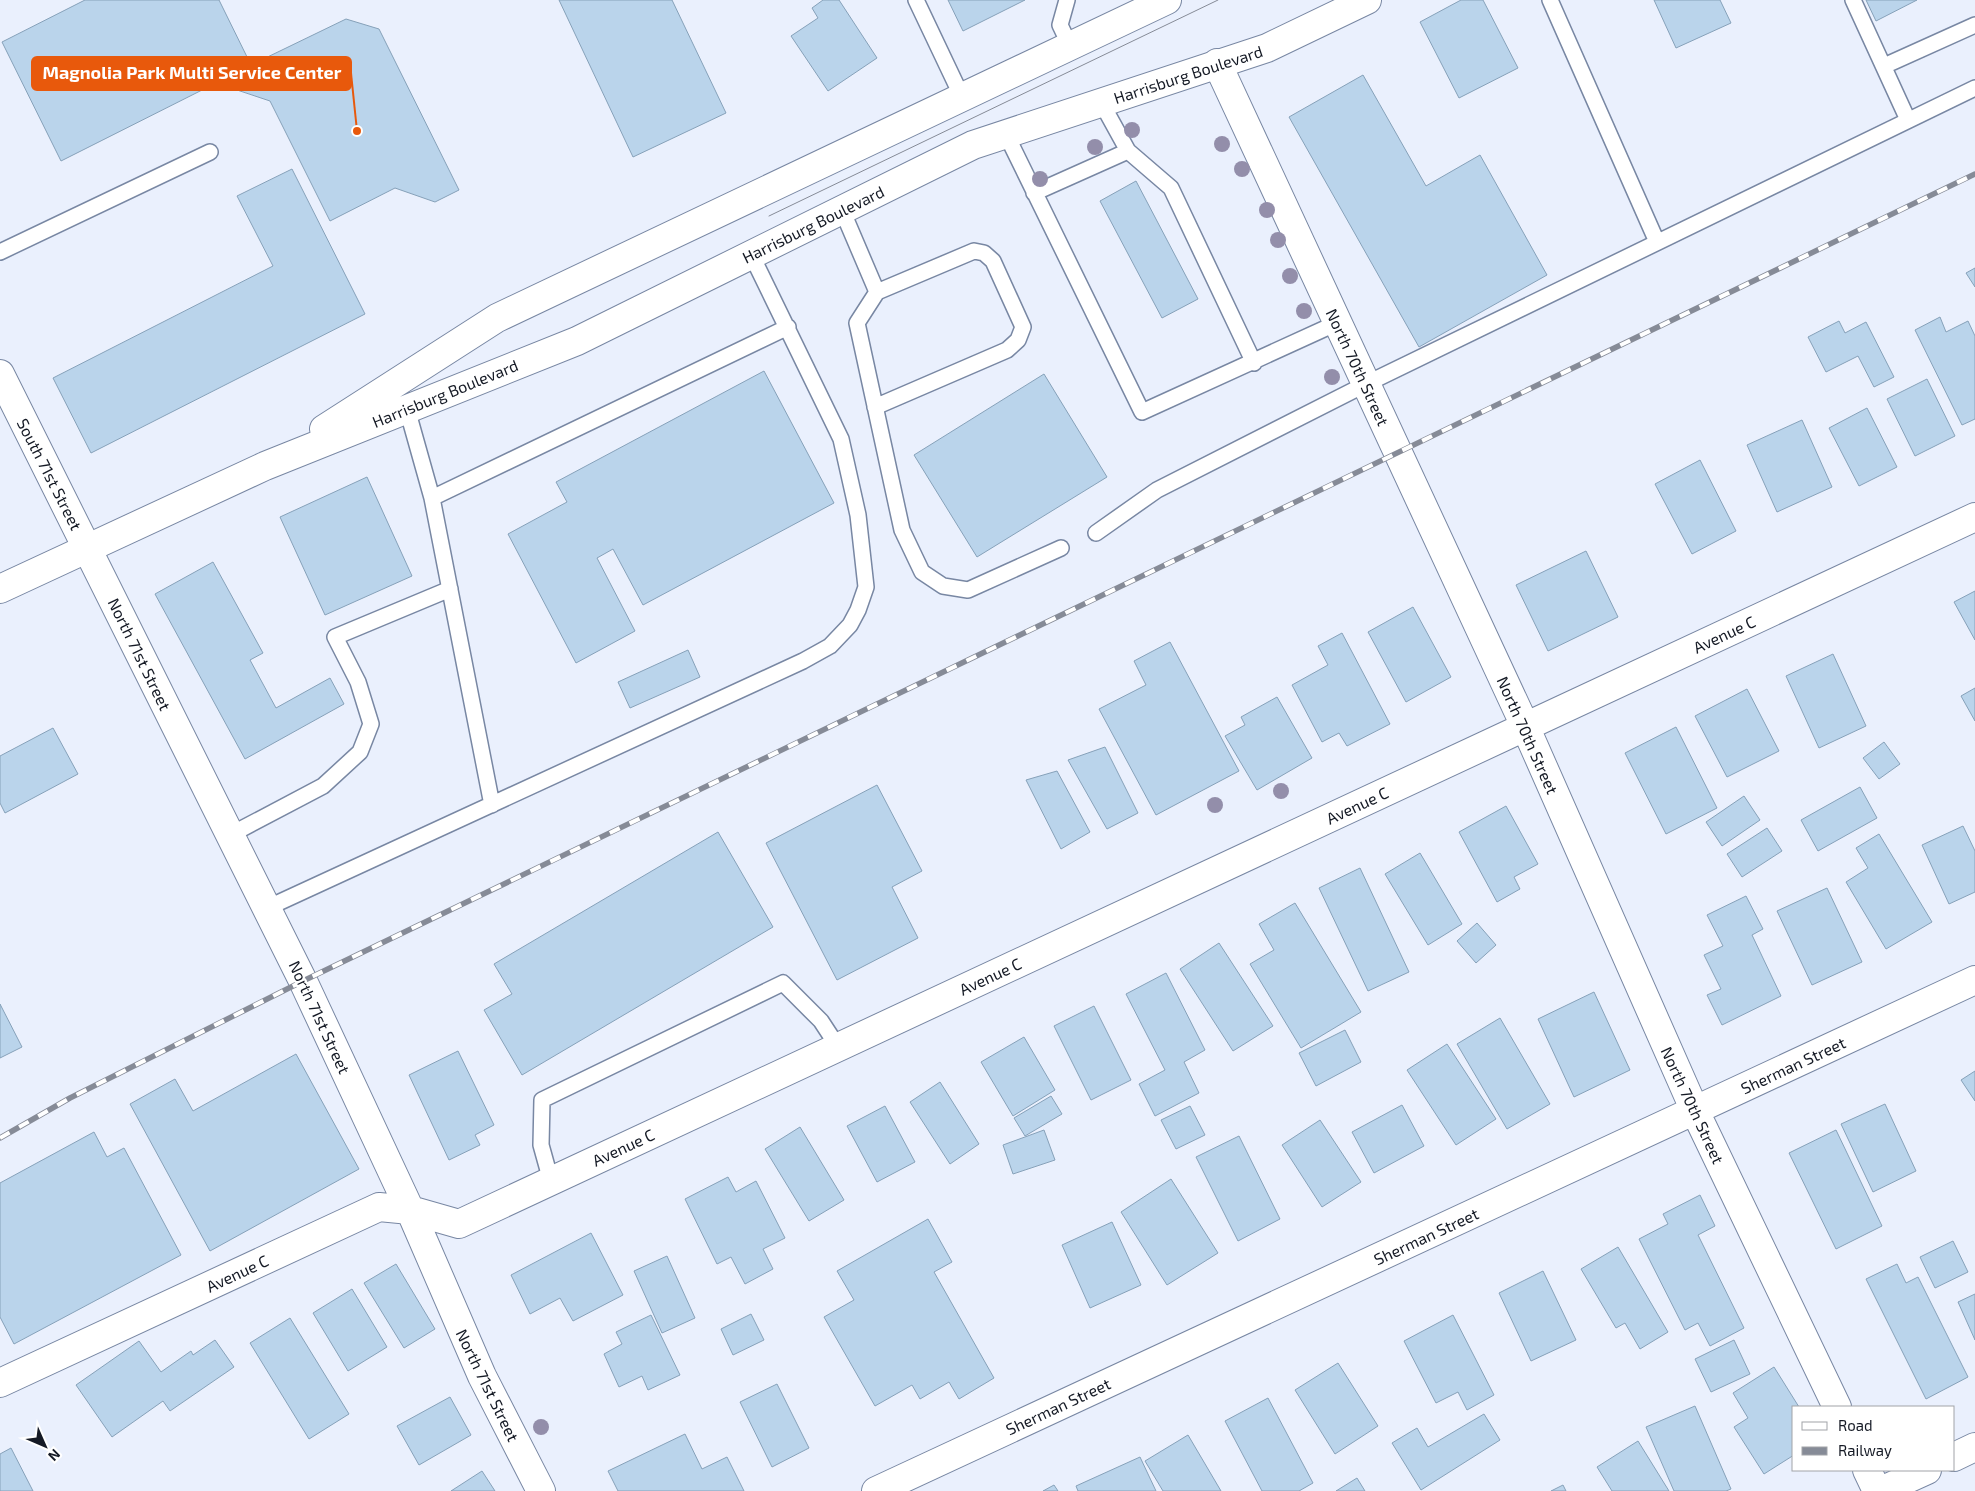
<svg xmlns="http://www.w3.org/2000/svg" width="1975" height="1491" viewBox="0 0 1975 1491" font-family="'Exo 2',sans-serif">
  <rect width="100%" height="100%" fill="#eaf0fd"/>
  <path fill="#bad4eb" stroke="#86a1b9" d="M85 0H219L251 65 346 19 379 29 459 190 435 202 395 188 330 221 270 101 216 83 61 161 2 42Z
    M559 0H672L726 113 633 157Z
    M823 0H839L877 58 828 91 791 36 818 18 812 8Z
    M948 0H1025L963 31Z
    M1461 0H1483L1518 68 1459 98 1420 22Z
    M1654 0H1720L1731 23 1676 48Z
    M1866 0H1917L1876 21Z
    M1363 75 1426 186 1480 155 1547 275 1419 347 1289 117Z
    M292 169 365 314 91 453 53 378 273 266 237 196Z
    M1136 181 1198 299 1162 318 1100 201Z
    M1975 268V287L1966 273Z
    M1940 317 1946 332 1968 321 1975 336V419L1962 425 1915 330Z
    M1839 321 1845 333 1866 322 1894 377 1874 387 1858 356 1826 372 1808 337Z
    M764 371 834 503 643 605 613 549 597 558 635 631 576 663 508 534 567 502 556 482Z
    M1044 374 1107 477 977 557 914 455Z
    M1927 379 1955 436 1915 456 1887 399Z
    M1867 408 1897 467 1859 486 1829 428Z
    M1802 420 1832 487 1777 512 1747 445Z
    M1700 460 1736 531 1692 554 1655 484Z
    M367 477 412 576 325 615 280 517Z
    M1586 551 1618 617 1548 651 1516 585Z
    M213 562 263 653 250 660 276 708 330 678 344 704 245 759 155 594Z
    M1975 591V640L1954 602Z
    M1413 607 1451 677 1406 702 1368 632Z
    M1342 633 1390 724 1347 746 1339 733 1322 742 1292 685 1328 665 1318 646Z
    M1170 642 1239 771 1156 815 1099 709 1146 685 1134 661Z
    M688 650 700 677 630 708 618 682Z
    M1833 654 1866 726 1819 748 1786 676Z
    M1975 688V721L1961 696Z
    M1747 689 1779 751 1727 777 1695 716Z
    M1277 697 1312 758 1257 790 1225 736 1245 725 1241 717Z
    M1676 727 1717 808 1666 834 1625 753Z
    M53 728 78 774 5 813 0 803V756Z
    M1884 742 1900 764 1879 779 1863 758Z
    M1105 747 1138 813 1107 829 1068 760Z
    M1057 771 1090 832 1061 849 1026 780Z
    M877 785 922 871 892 887 918 938 837 980 766 843Z
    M1860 787 1877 818 1818 851 1801 820Z
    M1744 796 1760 820 1722 846 1706 822Z
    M1506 806 1538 864 1514 877 1520 889 1497 902 1459 832Z
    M1963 826 1975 851V892L1949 904 1922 845Z
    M1767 828 1782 851 1742 877 1727 854Z
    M718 832 773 927 522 1075 484 1010 512 994 494 964Z
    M1879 834 1932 922 1886 949 1846 882 1868 868 1856 848Z
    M1420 853 1462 924 1428 945 1385 874Z
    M1360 868 1409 972 1368 991 1319 888Z
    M1827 888 1862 962 1812 985 1777 911Z
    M1746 896 1763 929 1752 935 1781 996 1722 1025 1707 995 1721 989 1704 955 1723 946 1707 915Z
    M1295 903 1361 1012 1301 1048 1250 964 1274 950 1259 924Z
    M1477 923 1496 945 1476 963 1457 941Z
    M1219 943 1273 1026 1233 1051 1180 969Z
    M1166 973 1205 1050 1184 1062 1199 1093 1155 1116 1139 1084 1165 1070 1126 994Z
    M1594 992 1630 1070 1574 1097 1538 1019Z
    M0 1004 22 1047 0 1058Z
    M1094 1006 1131 1080 1091 1100 1054 1026Z
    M1500 1018 1550 1104 1507 1129 1457 1044Z
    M1345 1030 1361 1062 1316 1086 1299 1053Z
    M1024 1037 1055 1090 1013 1116 981 1062Z
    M1447 1044 1496 1119 1456 1145 1407 1070Z
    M458 1051 494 1125 475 1135 480 1145 449 1160 409 1075Z
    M296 1054 359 1169 210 1251 130 1104 175 1079 193 1111Z
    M1975 1071V1101L1961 1080Z
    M940 1082 979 1144 950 1164 910 1102Z
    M1051 1096 1062 1114 1025 1136 1014 1118Z
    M1885 1104 1916 1171 1873 1192 1841 1124Z
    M1402 1105 1424 1146 1374 1173 1352 1132Z
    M885 1106 915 1162 877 1182 847 1126Z
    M1190 1106 1205 1135 1176 1149 1161 1120Z
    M1320 1120 1361 1182 1322 1207 1282 1145Z
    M800 1127 844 1200 809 1221 765 1149Z
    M1044 1130 1055 1160 1013 1174 1003 1145Z
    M1836 1130 1882 1226 1836 1249 1789 1153Z
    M94 1132 107 1157 124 1148 181 1255 14 1344 0 1317V1183Z
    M1239 1136 1280 1219 1238 1241 1196 1157Z
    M728 1177 736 1192 756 1181 785 1238 763 1249 773 1269 745 1284 731 1257 717 1264 685 1199Z
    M1171 1179 1218 1253 1167 1285 1121 1212Z
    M1700 1195 1715 1226 1698 1235 1744 1328 1710 1346 1698 1323 1685 1330 1639 1239 1668 1224 1663 1214Z
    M928 1219 952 1262 934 1272 994 1378 959 1399 949 1382 920 1399 912 1385 875 1406 824 1317 854 1300 837 1271Z
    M1112 1222 1141 1285 1090 1308 1062 1245Z
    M591 1233 623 1295 573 1321 560 1298 530 1314 511 1275Z
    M1953 1241 1968 1272 1935 1288 1920 1257Z
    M1618 1247 1668 1332 1640 1349 1625 1323 1616 1328 1581 1269Z
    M667 1256 695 1318 662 1333 634 1271Z
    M396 1264 435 1329 404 1348 364 1283Z
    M1897 1264 1906 1283 1918 1277 1968 1377 1926 1399 1866 1279Z
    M1543 1271 1576 1340 1531 1361 1499 1293Z
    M352 1289 387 1347 348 1371 313 1313Z
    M1975 1294V1340L1958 1302Z
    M751 1314 764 1340 733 1355 721 1329Z
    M651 1315 680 1375 648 1390 642 1376 619 1387 604 1354 622 1344 616 1332Z
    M1453 1315 1494 1395 1467 1410 1458 1392 1436 1403 1404 1341Z
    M290 1318 349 1414 309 1439 250 1343Z
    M215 1340 234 1367 170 1411 163 1401 112 1437 76 1385 139 1341 161 1372 191 1351 193 1355Z
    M1734 1340 1750 1374 1711 1392 1695 1359Z
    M1338 1363 1378 1426 1335 1454 1295 1390Z
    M1774 1367 1799 1407H1794V1455L1764 1474 1734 1427 1748 1418 1733 1393Z
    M777 1384 809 1448 772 1467 740 1402Z
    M450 1397 471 1435 419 1465 397 1426Z
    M1268 1398 1313 1483 1299 1491H1262L1225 1421Z
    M1695 1406 1731 1489 1726 1491H1674L1646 1427Z
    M1484 1414 1500 1440 1421 1490 1392 1443 1417 1428 1428 1447Z
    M685 1434 702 1469 727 1457 744 1491H618L608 1471Z
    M1188 1435 1221 1491H1163L1145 1461Z
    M1638 1441 1669 1491H1612L1597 1467Z
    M11 1448 33 1491H0V1454Z
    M1140 1457 1156 1491H1078L1076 1486Z
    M482 1471 495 1491H451Z
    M1357 1478 1365 1491H1336Z
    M1054 1485 1058 1491H1043Z
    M1563 1485 1566 1491H1551Z"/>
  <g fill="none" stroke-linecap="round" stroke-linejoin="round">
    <g stroke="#7887a3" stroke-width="18">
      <path id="lane" d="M916 0 962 97
        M1067 0 1060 25 1070 46
        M1550 0 1657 242
        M1853 0 1908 120
        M1884 66 1975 25
        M1101 102 1128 151 1171 188 1254 363
        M1006 134 1142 412 1337 323
        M1034 193 1128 151
        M842 210 877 292 857 323 902 530 922 572 943 586 968 590 1061 548
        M0 252 210 152
        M875 407 1007 350 1018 340 1023 327 993 261 984 253 974 251 877 292
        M407 409 432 498
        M1096 533 1157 490 1366 384 1975 88
        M492 805 432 498 788 327
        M230 835 323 786 360 752 371 724 358 682 335 637 450 589
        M267 908 803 661 830 646 850 625 858 610 866 587 858 515 841 439 751 254
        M551 1181 541 1145 542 1100 783 983 821 1021 838 1047"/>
    </g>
    <g stroke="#7887a3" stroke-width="30">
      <path id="street" d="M1217 63 1525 726 1695 1111 1837 1407
        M0 374 303 981 410 1210 482 1376 541 1491
        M0 1383 379 1207 410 1210 459 1224 1975 517
        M1954 1457 1975 1447
        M1867 1470 1877 1491
        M876 1491 1975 980
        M1881 1491 1927 1470"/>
    </g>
    <g stroke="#7887a3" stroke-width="30">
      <path id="secondary" d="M324 429 497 318 1167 0
        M0 589 265 466 577 341 973 145 1267 48 1367 0"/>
    </g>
    <use href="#lane" stroke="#fff" stroke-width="15"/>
    <use href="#street" stroke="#fff" stroke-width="28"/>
    <use href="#secondary" stroke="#fff" stroke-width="28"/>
    <path stroke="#868b97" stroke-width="1" d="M769 216 1218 0"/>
    <g stroke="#868b97" stroke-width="5.5">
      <path id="rail" d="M0 1138 70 1098 303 981 1975 174"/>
    </g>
    <use href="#rail" stroke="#fff" stroke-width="4" stroke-dasharray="11" stroke-linecap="butt"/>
  </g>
  <g fill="#938eaa">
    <circle cx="1132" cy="130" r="8"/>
    <circle cx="1222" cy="144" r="8"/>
    <circle cx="1095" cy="147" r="8"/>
    <circle cx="1242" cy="169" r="8"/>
    <circle cx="1040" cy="179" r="8"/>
    <circle cx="1267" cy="210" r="8"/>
    <circle cx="1278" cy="240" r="8"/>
    <circle cx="1290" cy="276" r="8"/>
    <circle cx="1304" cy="311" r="8"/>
    <circle cx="1332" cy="377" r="8"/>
    <circle cx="1281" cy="791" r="8"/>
    <circle cx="1215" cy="805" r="8"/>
    <circle cx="541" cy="1427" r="8"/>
  </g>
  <g text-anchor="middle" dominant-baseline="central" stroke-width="4.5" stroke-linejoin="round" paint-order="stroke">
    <g font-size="16" fill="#151a25" stroke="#fff">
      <text transform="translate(1188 74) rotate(-18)">Harrisburg Boulevard</text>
      <text transform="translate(813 224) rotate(-26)">Harrisburg Boulevard</text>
      <text transform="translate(1358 367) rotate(65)">North 70th Street</text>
      <text transform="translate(445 393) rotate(-22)">Harrisburg Boulevard</text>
      <text transform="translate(50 474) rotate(63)">South 71st Street</text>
      <text transform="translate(1724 634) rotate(-25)">Avenue C</text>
      <text transform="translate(140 654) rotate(64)">North 71st Street</text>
      <text transform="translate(1528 735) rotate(66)">North 70th Street</text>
      <text transform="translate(1357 805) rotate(-25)">Avenue C</text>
      <text transform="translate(990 976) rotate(-25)">Avenue C</text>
      <text transform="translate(320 1017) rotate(65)">North 71st Street</text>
      <text transform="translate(1793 1065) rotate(-25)">Sherman Street</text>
      <text transform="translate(1693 1105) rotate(65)">North 70th Street</text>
      <text transform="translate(623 1147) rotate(-25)">Avenue C</text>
      <text transform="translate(1426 1236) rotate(-25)">Sherman Street</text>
      <text transform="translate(237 1273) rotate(-25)">Avenue C</text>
      <text transform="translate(488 1385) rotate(64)">North 71st Street</text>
      <text transform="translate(1058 1406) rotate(-25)">Sherman Street</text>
    </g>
  </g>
  <path fill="none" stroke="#e8590c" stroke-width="2" d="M357 131L351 73"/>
  <circle fill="#e8590c" stroke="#fff" stroke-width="2" cx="357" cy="131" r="5"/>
  <rect fill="#e8590c" stroke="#e8590c" stroke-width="2" x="32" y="57" width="319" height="33" rx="5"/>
  <g font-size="18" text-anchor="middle" font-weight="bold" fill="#fff">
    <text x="192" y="79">Magnolia Park Multi Service Center</text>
  </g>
  <rect x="1792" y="1406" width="162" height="65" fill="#ffffff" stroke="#a1a3a8"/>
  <rect x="1802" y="1422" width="25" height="8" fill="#ffffff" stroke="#a1a3a8"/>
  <text x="1838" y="1431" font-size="15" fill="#151a25">Road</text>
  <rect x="1802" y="1447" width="25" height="8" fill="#868b97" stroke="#a1a3a8"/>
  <text x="1838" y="1456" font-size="15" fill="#151a25">Railway</text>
  <g transform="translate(45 1446) rotate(135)" stroke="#ffffff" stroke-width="4" paint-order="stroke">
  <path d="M0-4L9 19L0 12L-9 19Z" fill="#151a25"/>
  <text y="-8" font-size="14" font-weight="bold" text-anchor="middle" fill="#151a25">N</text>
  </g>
</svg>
